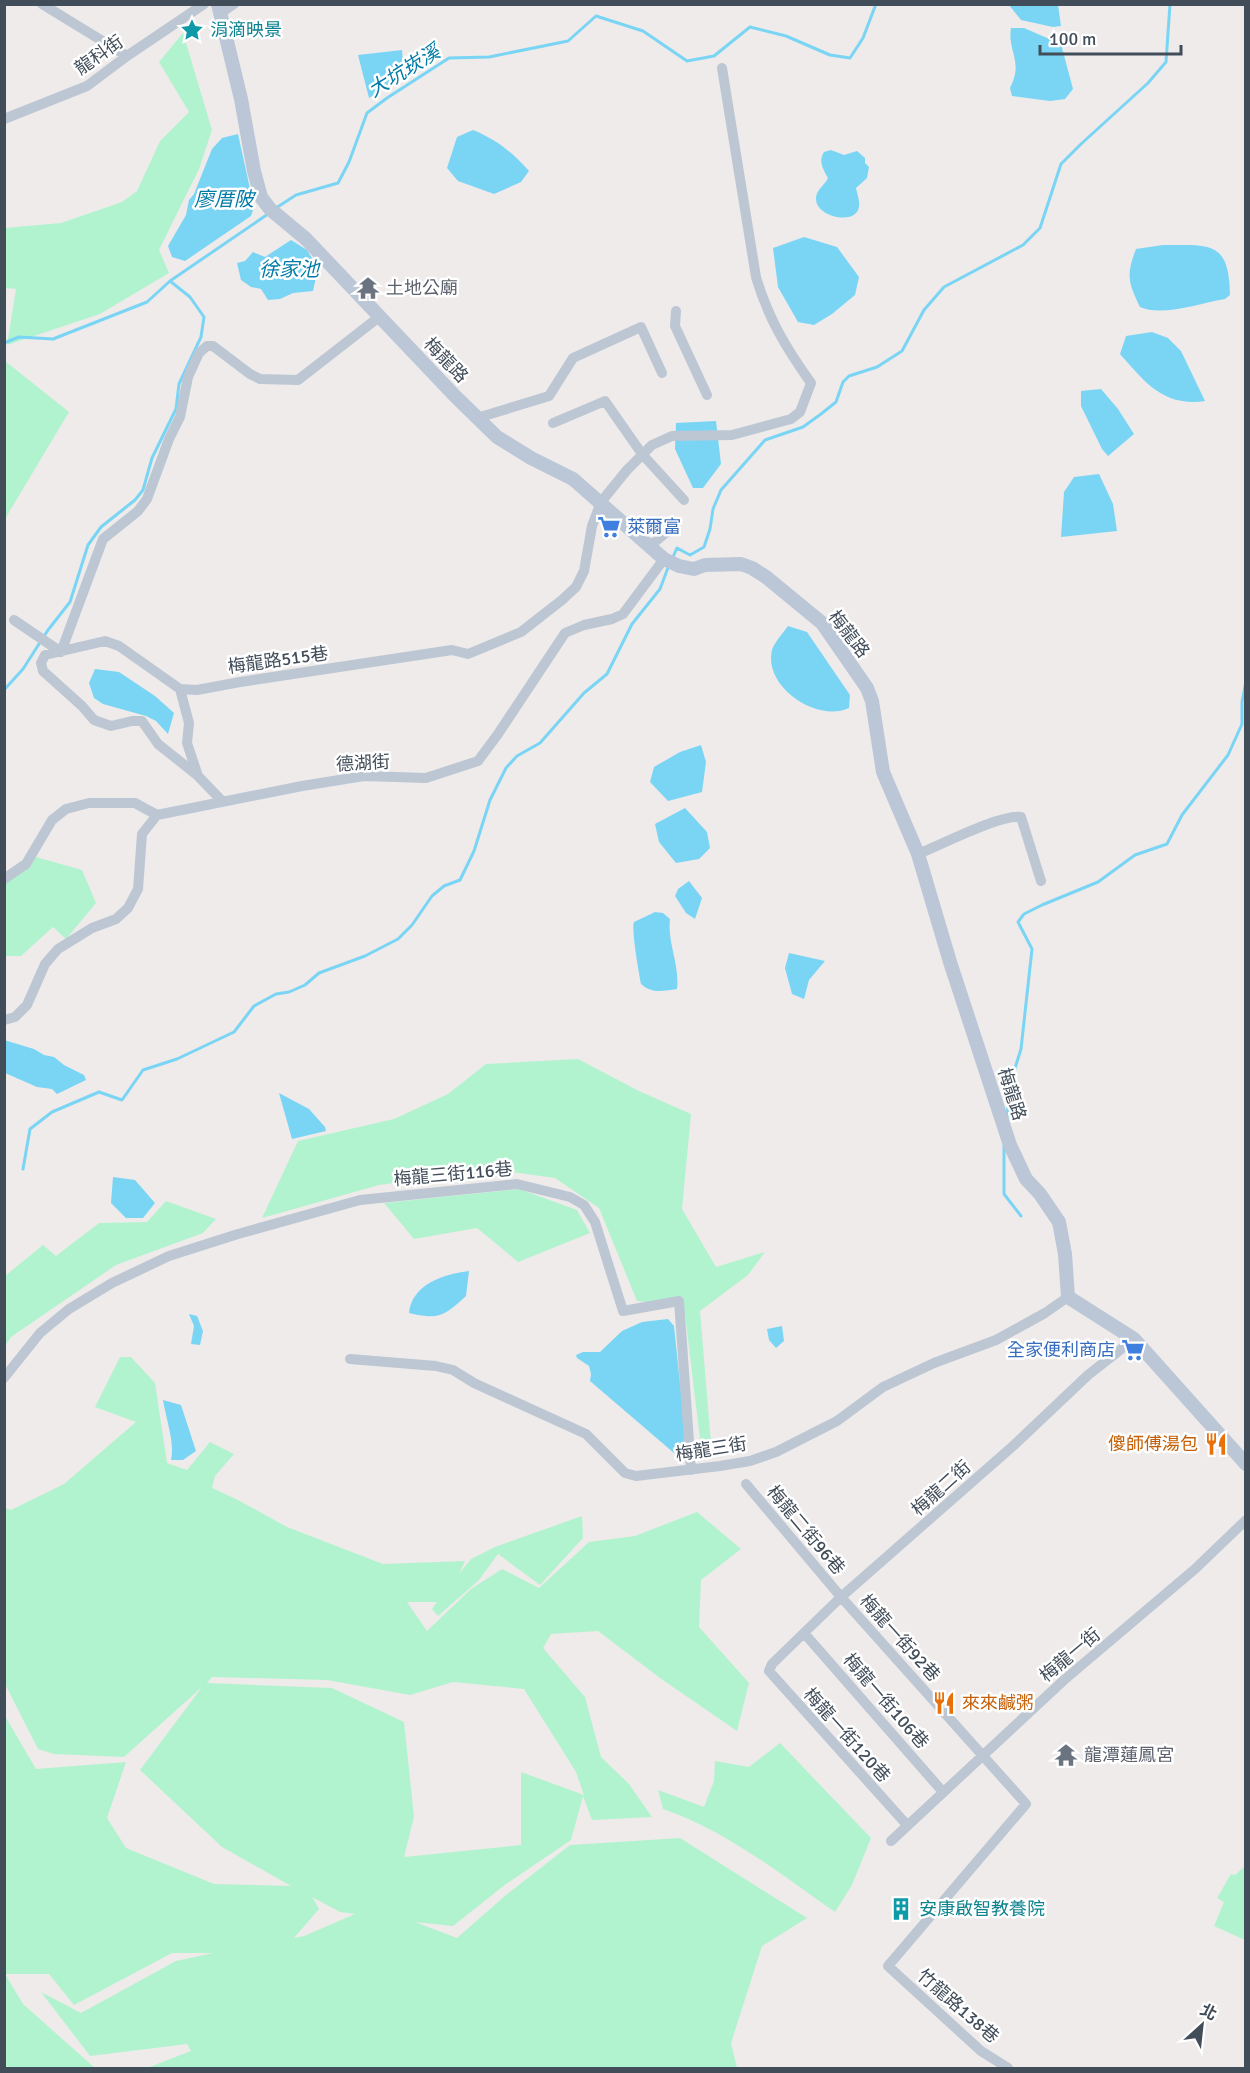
<svg xmlns="http://www.w3.org/2000/svg" width="1250" height="2073" viewBox="0 0 1250 2073" font-family="Signika,'Noto Sans TC',sans-serif">
  <rect width="100%" height="100%" fill="#eeebea"/>
  <path fill="#b2f3cf" fill-rule="evenodd" d="M183 33 212 130 199 169 159 250 169 273 100 314 7 345 16 289 5 288V228L61 223 122 202 137 191 160 141 189 112 159 62Z
    M5 361 69 412 5 519Z
    M29 855 82 870 96 903 66 939 53 927 21 956H5V873Z
    M578 1059 639 1091 691 1114 682 1209 716 1267 765 1252 748 1275 700 1311 712 1456 700 1439 684 1306 637 1301 599 1208 555 1178 497 1170 379 1185 262 1218 298 1141 394 1119 448 1094 486 1064Z
    M519 1189 577 1210 590 1233 518 1262 477 1228 414 1239 384 1203Z
    M166 1201 216 1219 203 1233 116 1265 11 1337 5 1346V1276L43 1245 56 1256 99 1223 147 1222Z
    M120 1357H131L155 1383 167 1463 187 1470 210 1442 234 1454 215 1476 212 1488 238 1500 287 1527 383 1564 465 1561 459 1574 471 1559 495 1547 582 1516 583 1538 540 1585 498 1554 479 1580 438 1616 432 1609 437 1602H407L427 1631 471 1589 502 1569 539 1588 589 1542 635 1536 697 1512 741 1549 701 1580 699 1627 749 1683 737 1731 660 1678 598 1631 551 1634 543 1648 585 1697 601 1757 629 1784 652 1817 592 1820 583 1796 571 1840 506 1884 453 1926 415 1922 457 1938 506 1895 570 1845 680 1838 807 1918 762 1946 731 2043 737 2068H147L191 2051 187 2044 90 2056 41 1992 81 2013 176 1961 213 1953H172L74 2005 49 1974H5V1716L36 1769 126 1762 107 1818 126 1848 214 1884 291 1886 222 1847 140 1770 202 1687 124 1757 54 1754 38 1749 5 1684V1508L11 1510 64 1484 136 1422 95 1407ZM212 1677 327 1680 410 1695 453 1682 524 1689 576 1772 584 1795 521 1772V1845L404 1857 414 1817 404 1722 332 1688 207 1683ZM312 1897 340 1912 355 1914 304 1936 294 1938 319 1909Z
    M780 1743 871 1838 852 1885 835 1912C780 1874 727 1831 663 1809L658 1790 704 1807 714 1781 715 1761 749 1767Z
    M1245 1866V1940L1214 1926 1224 1902 1217 1898 1231 1874 1235 1875Z
    M5 1974 23 2004 95 2068H5Z"/>
  <path fill="#7ad5f5" d="M1009 5H1058L1061 26 1053 27 1021 20Z
    M1011 28H1024L1061 44 1073 89 1065 99 1050 101 1012 96 1010 88C1024 61 1007 51 1011 28Z
    M402 50 404 78 369 98 358 55Z
    M473 130C497 140 512 152 529 171L521 182 494 194 458 181 447 168 457 137Z
    M238 134 254 207 251 216 185 261 172 257 168 246 186 215 189 200 194 194 212 149 222 138Z
    M831 150 844 155 857 151 865 158V163L869 167 867 178 856 188C857 193 860 201 859 207 856 226 815 217 816 198 816 190 825 185 828 178 823 169 818 161 824 152Z
    M804 237 837 247 859 277 855 295 832 314 814 325 798 322 778 287 773 248Z
    M291 240 307 250 318 268 313 291 293 293 280 299 268 300 261 289 251 287 241 280 237 263 245 261 253 252 265 257Z
    M1163 245C1210 245 1229 240 1230 295L1225 299C1201 303 1161 317 1140 307 1128 282 1126 275 1136 249Z
    M1152 332 1168 338 1181 351 1205 401C1163 407 1145 382 1120 354L1126 336Z
    M1101 389 1118 409 1134 434 1108 456 1102 449 1081 406V391Z
    M716 421 721 464 703 488H693L675 449 676 423Z
    M1099 474 1113 504 1117 531 1061 537 1064 492 1074 477Z
    M788 626 807 632 850 695 849 708C817 723 763 687 772 650 774 643 783 633 788 626Z
    M95 669 119 672 155 696 174 713 168 734 156 721 146 716 103 704 94 698 89 683Z
    M701 745 706 762 702 792 668 801 650 782 654 767 680 752Z
    M685 808 707 832 710 848 699 859 676 863 659 842 655 824Z
    M689 881 702 898 695 919 686 913 675 896 678 889Z
    M655 912 663 913 670 919C667 942 680 965 677 989 663 991 652 994 641 984 639 973 631 929 634 922Z
    M789 953 825 961 809 980 804 999 792 994 785 968Z
    M4 1040 34 1049 44 1055 54 1057 64 1065 84 1075 86 1080 57 1094 52 1089 37 1087 5 1073Z
    M279 1093 309 1109 325 1127 326 1131 292 1139Z
    M113 1177 135 1180 155 1203 143 1218H126L111 1203Z
    M469 1271 466 1296C444 1316 440 1320 409 1313 412 1284 444 1274 469 1271Z
    M189 1314 197 1316 203 1331 200 1345 191 1344 194 1326Z
    M668 1319 674 1326 687 1451 682 1454 674 1453 590 1381 591 1374 589 1366 577 1358 576 1355 583 1352H600L622 1331 642 1322Z
    M782 1326 784 1341 776 1348 769 1340 767 1329Z
    M163 1400 181 1405 196 1451 183 1460H171C175 1443 166 1419 163 1400Z"/>
  <g fill="none" stroke-linecap="round" stroke-linejoin="round">
    <path stroke="#7ad5f5" stroke-width="3" d="M276 208 296 195 338 183 349 162 367 113 387 98 449 58 489 57 568 41 596 16 643 31 687 61 714 56 750 27 786 36 830 55 850 58 863 38 876 4
      M4 343 19 337 53 339 147 302 170 281 268 214
      M672 559 677 548 690 555 704 547 710 529 713 509 721 490 765 440 803 427 821 414 836 402 843 382 849 376 877 367 902 351 924 310 944 287 1023 245 1040 228 1061 164 1081 144 1148 83 1166 62 1170 4
      M4 690 23 669 48 630 70 602 88 545 101 527 135 500 143 490 152 458 176 409 179 384 201 337 204 317 190 297 170 281
      M1007 1118 1010 1084 1021 1049 1032 949 1018 922 1024 914 1042 905 1098 882 1135 855 1167 844 1182 815 1228 755 1242 724V702L1246 681
      M1004 1145V1194L1021 1216
      M23 1169 30 1129 52 1112 99 1092 122 1100 143 1070 177 1059 234 1032 254 1006 276 994 289 992 305 985 319 973 365 956 398 939 412 925 432 896 444 886 460 880 474 851 490 800 506 768 517 756 540 743 584 693 607 674 632 624 660 589 669 565"/>
    <path stroke="#bcc7d3" stroke-width="10" d="M42 4 127 56
      M221 13 234 4
      M4 119 87 86 127 56 204 4
      M676 311 675 326 707 395
      M477 418 549 396 573 358 641 327 662 373
      M553 423 605 401 642 454 684 500
      M650 546 674 526
      M14 620 61 652 103 539 138 511 147 499 169 439 180 417 188 377 199 353 207 346H213L250 374 260 379 298 380 379 317
      M180 689 189 723 187 743 197 773
      M223 802 197 775 158 744 142 721H132L111 726 94 720 82 706 43 671 41 663 45 655 105 641 119 646 180 689 197 690 240 682 452 650 468 654 521 632 562 600 576 587 584 571 592 526 601 502 627 470 652 445 672 436 732 435 791 419 800 412 811 383C786 348 768 318 756 277L722 68
      M918 854C941 845 1000 814 1021 817L1041 881
      M4 879 26 864 52 820 66 809 89 803H135L157 815 302 786 364 776 426 778 478 761 498 734 565 633 584 625 612 619 623 614 664 559
      M4 1020 15 1017 27 1005 45 964 58 949 92 928 116 919 128 908 138 889 142 834 157 815
      M350 1359 436 1366 453 1370 474 1383 586 1434 625 1473 636 1476 720 1466 750 1461 776 1452 837 1421 883 1387 934 1363 996 1340 1045 1313 1068 1297
      M4 1378 40 1333 69 1309 112 1283 169 1256 238 1234 360 1200 517 1184 570 1197 584 1205 595 1222 623 1311 679 1301 691 1470
      M746 1484 841 1597 1026 1804 888 1966 981 2051 1008 2068
      M804 1633 943 1792
      M907 1825 769 1671 772 1664 841 1597 1013 1446 1088 1375 1134 1339
      M891 1841 1064 1680 1195 1569 1246 1520"/>
    <path stroke="#bbc7d7" stroke-width="14" d="M218 4 241 99 254 171 261 197 270 209 306 239 454 395 497 437 531 458 573 479 664 559 679 566 694 569 705 565 741 564 752 568 766 577 822 623 867 688 872 701 883 772 918 854 950 962 1010 1145 1026 1179 1040 1194 1059 1222 1065 1254 1068 1297 1134 1339 1246 1464"/>
  </g>
  <defs>
    <g id="sight-bare" transform="scale(1.8)"><path d="M0-6L1.8-2.2L6-1.7L2.9 1.2L3.7 5.4L0 3.3L-3.7 5.4L-2.9 1.2L-6-1.7L-1.8-2.2Z" fill="#0f9aa8" stroke="#fff" stroke-width="2.5" paint-order="stroke"/></g>
    <g id="temple-bare" transform="scale(1.8)"><path d="M0-6L5-2H3V0L6.5 2.5H4V6H1.5V3h-3V6H-4V2.5H-6.5L-3 0V-2H-5Z" fill="#6b7280" stroke="#fff" stroke-width="2.5" paint-order="stroke"/></g>
    <g id="supermarket-bare" transform="scale(1.8)"><path d="M-6-5.5h2.5l.6 2H6L4.5 2H-2.5L-4.4-4H-6ZM-1.5 3.2a1.3 1.3 0 1 0 .1 0ZM3 3.2a1.3 1.3 0 1 0 .1 0Z" fill="#3f7fe0" stroke="#fff" stroke-width="2.5" paint-order="stroke"/></g>
    <g id="restaurant-bare" transform="scale(1.8)"><path d="M-5-6h1v4h1v-4h1v4h1v-4h1v5L-1.5 .5V6h-2V.5L-5-1ZM5-6V6H3V1.5H1.5Q1.5-4 5-6Z" fill="#e8710a" stroke="#fff" stroke-width="2.5" paint-order="stroke"/></g>
    <g id="building-bare" transform="scale(1.8)"><path d="M-4-6H4V6H1V3H-1V6H-4ZM-2.5-4.3h1.7v1.8h-1.7ZM.8-4.3h1.7v1.8H.8ZM-2.5-1h1.7V.8h-1.7ZM.8-1h1.7V.8H.8Z" fill="#0f9aa8" stroke="#fff" stroke-width="2.5" paint-order="stroke"/></g>
  </defs>
  <g fill-rule="evenodd">
    <use href="#sight-bare" x="192" y="30"/>
    <use href="#temple-bare" x="368" y="288"/>
    <use href="#supermarket-bare" x="609" y="527"/>
    <use href="#supermarket-bare" x="1133" y="1350"/>
    <use href="#restaurant-bare" x="1216" y="1444"/>
    <use href="#restaurant-bare" x="944" y="1703"/>
    <use href="#temple-bare" x="1066" y="1755"/>
    <use href="#building-bare" x="901" y="1909"/>
  </g>
  <g text-anchor="middle" dominant-baseline="central" stroke-width="5" stroke-linejoin="round" paint-order="stroke">
    <g font-size="18" fill="#0d838f" stroke="#fff" text-anchor="start">
      <text x="210" y="30">涓滴映景</text>
      <text x="919" y="1909">安康啟智教養院</text>
    </g>
    <g font-size="18" fill="#424d5a" stroke="#fff">
      <text transform="translate(99 55) rotate(-35)">龍科街</text>
      <text transform="translate(446 360) rotate(46)">梅龍路</text>
      <text transform="translate(849 634) rotate(52)">梅龍路</text>
      <text transform="translate(278 660) rotate(-8)">梅龍路515巷</text>
      <text transform="translate(363 763) rotate(-3)">德湖街</text>
      <text transform="translate(1012 1094) rotate(72)">梅龍路</text>
      <text transform="translate(453 1174) rotate(-5)">梅龍三街116巷</text>
      <text transform="translate(711 1449) rotate(-9)">梅龍三街</text>
      <text transform="translate(941 1488) rotate(-42)">梅龍二街</text>
      <text transform="translate(806 1530) rotate(50)">梅龍二街96巷</text>
      <text transform="translate(900 1638) rotate(48)">梅龍一街92巷</text>
      <text transform="translate(1070 1655) rotate(-40)">梅龍一街</text>
      <text transform="translate(886 1701) rotate(49)">梅龍一街106巷</text>
      <text transform="translate(847 1735) rotate(48)">梅龍一街120巷</text>
      <text transform="translate(958 2006) rotate(41)">竹龍路138巷</text>
    </g>
    <g font-size="18" fill="#5b616d" stroke="#fff" text-anchor="start">
      <text x="386" y="288">土地公廟</text>
      <text x="1084" y="1755">龍潭蓮鳳宮</text>
    </g>
    <g font-size="18" fill="#366cbe" stroke="#fff" text-anchor="start">
      <text x="627" y="527">萊爾富</text>
      <text x="1115" y="1350" text-anchor="end">全家便利商店</text>
    </g>
    <g font-size="18" fill="#c56008" stroke="#fff" text-anchor="end">
      <text x="1198" y="1444">傻師傅湯包</text>
      <text x="962" y="1703" text-anchor="start">來來鹹粥</text>
    </g>
    <g font-size="20" font-style="italic" fill="#017ba7" stroke="#fff">
      <text transform="translate(404 71) rotate(-32)">大坑崁溪</text>
      <text x="224" y="199">廖厝陂</text>
      <text x="289" y="269">徐家池</text>
    </g>
  </g>
  <rect width="1250" height="2073" fill="none" stroke="#424d5a" stroke-width="12"/>
  <g transform="translate(1202 2025) rotate(27)" stroke="#ffffff" stroke-width="4.5" paint-order="stroke">
  <path d="M0-4.5L10 22L0 15L-10 22Z" fill="#424d5a"/>
  <text y="-9" font-size="16" font-weight="bold" text-anchor="middle" fill="#424d5a">北</text>
  </g>
  <path d="M1040 45v9h141v-9" fill="none" stroke="#424d5a" stroke-width="3"/>
  <text x="1049" y="45" font-size="18" fill="#424d5a" stroke="#ffffff" stroke-width="4.5" paint-order="stroke">100 m</text>
</svg>
